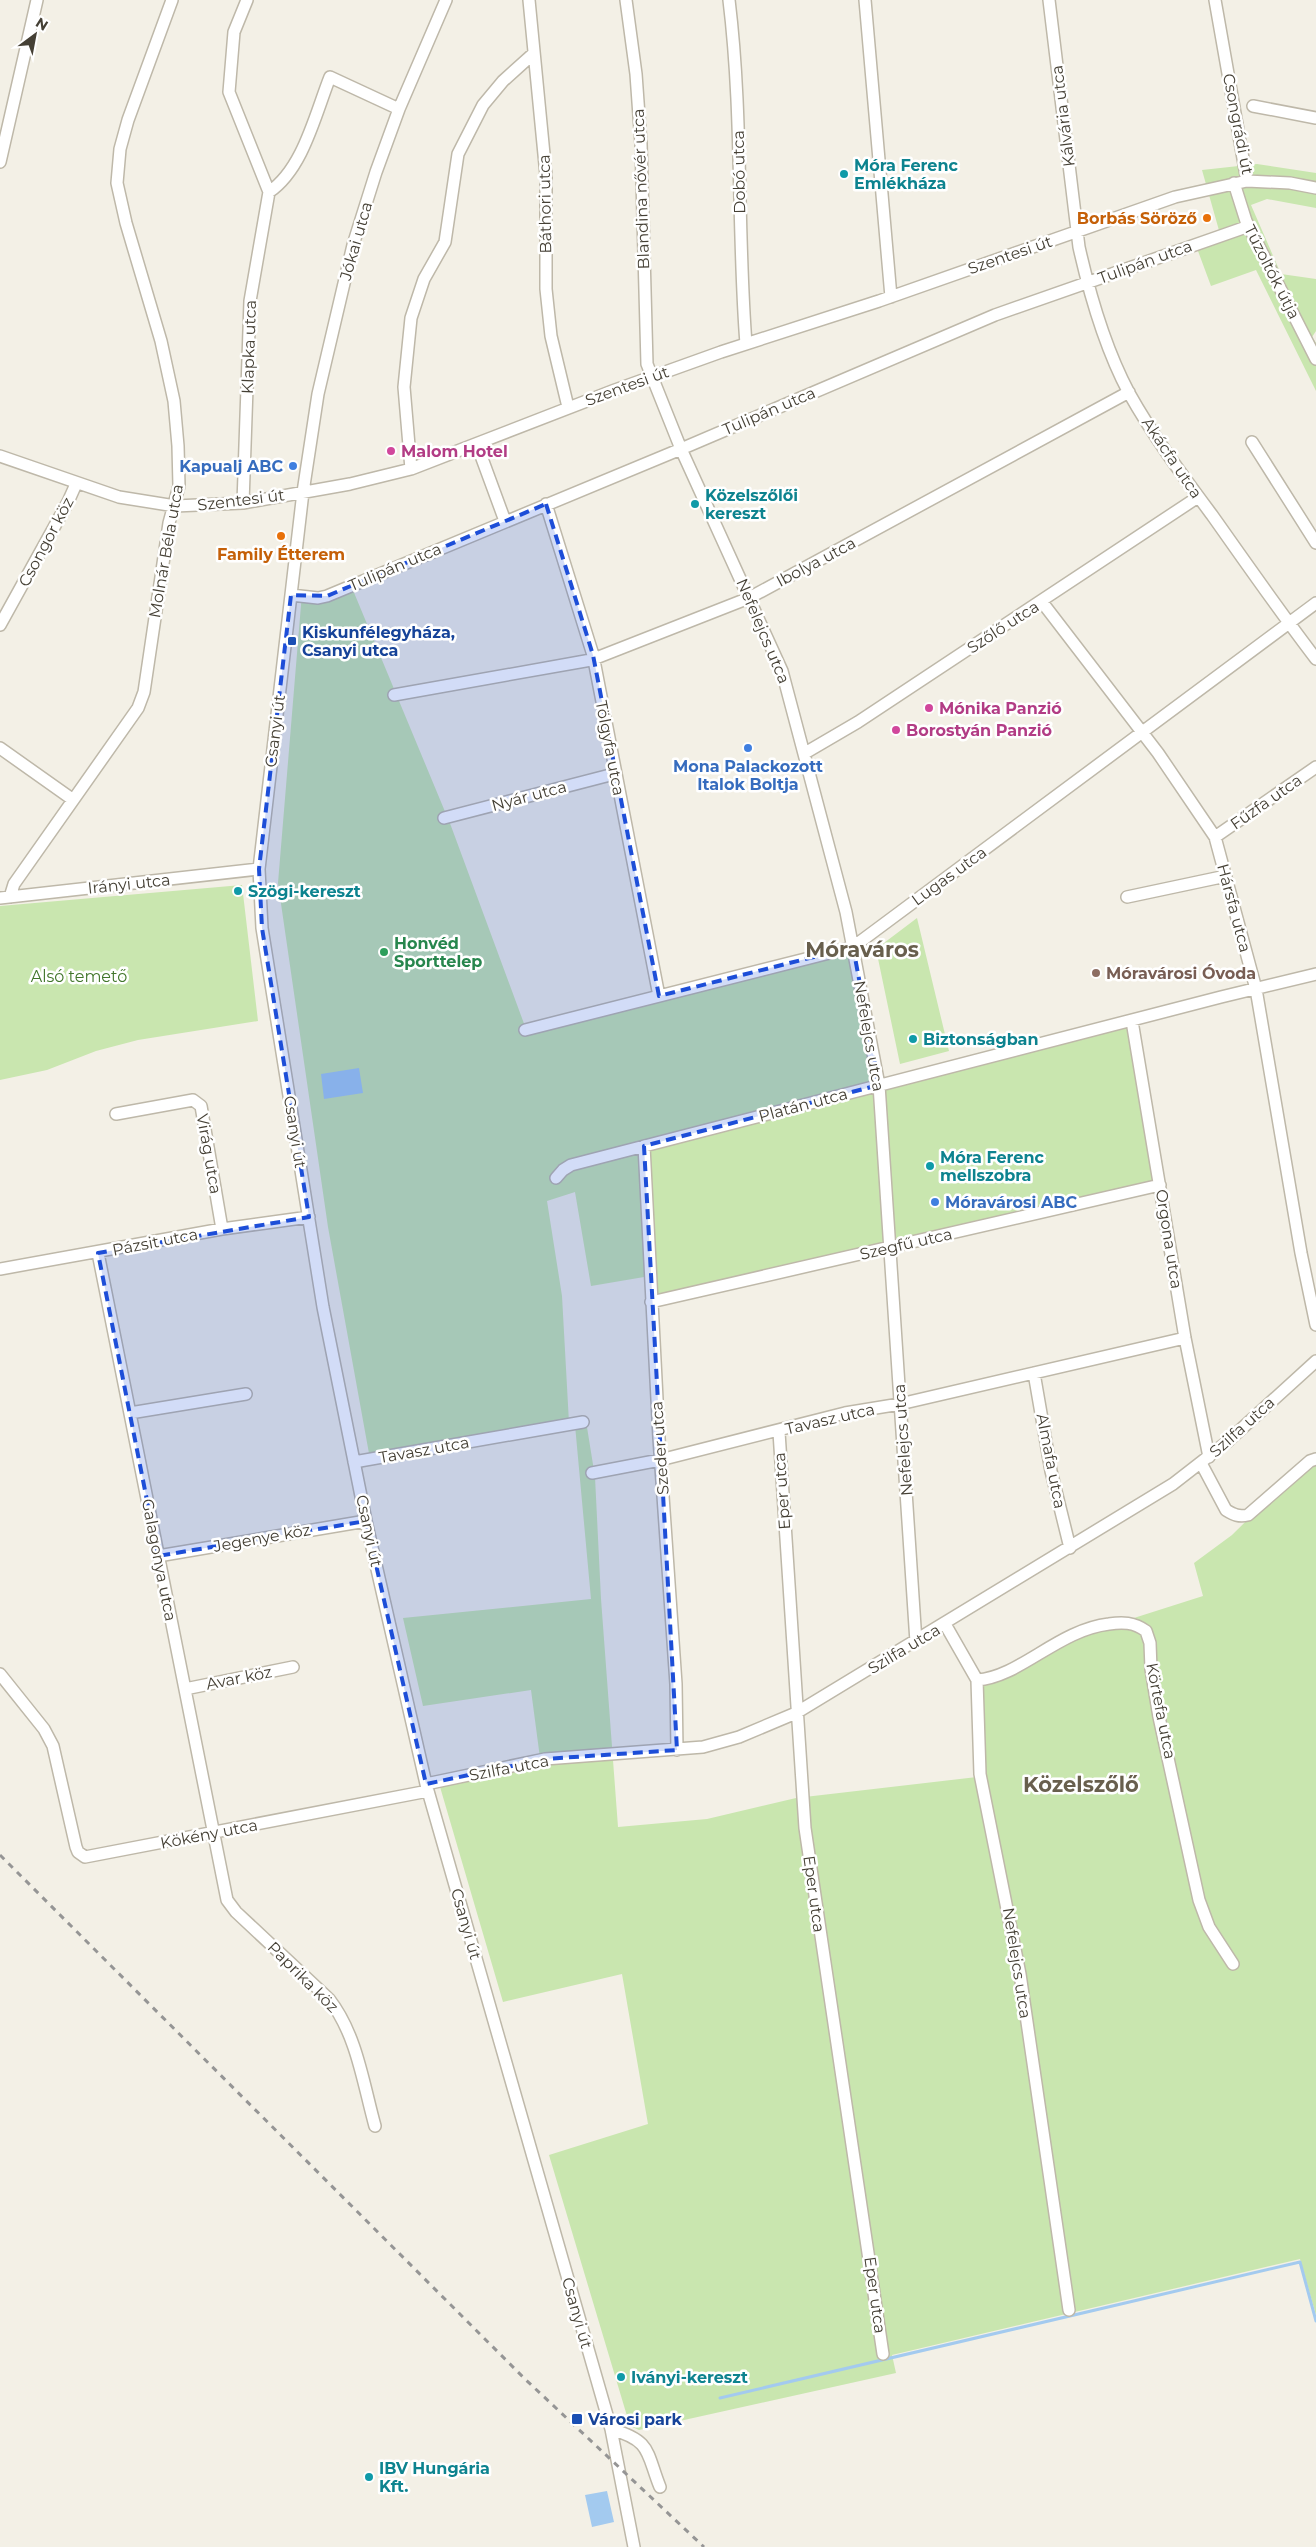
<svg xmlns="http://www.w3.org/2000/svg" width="1316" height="2547" viewBox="0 0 1316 2547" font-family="Montserrat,sans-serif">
  <rect width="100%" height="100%" fill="#f3f0e6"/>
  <path fill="#c9e6af" d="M1257 164 1316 173V208L1267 199 1251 205 1281 274 1316 279V331L1312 337 1316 343V391L1256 270 1211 286 1195 243 1220 234 1202 170Z
    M350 583 451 826 526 1029 853 947 879 1085 1132 1021 1160 1185 651 1302 650 1276 591 1286 575 1192 547 1201 562 1296 569 1423 370 1459 328 1227 278 883 302 593 318 595Z
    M242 885 258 1021 138 1040 96 1051 47 1070 0 1080V906Z
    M917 918 949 1051 900 1064 876 949Z
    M586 1421 595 1477 601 1599 618 1827 707 1819 796 1798 977 1777 975 1686 1068 1639 1203 1596 1194 1563 1232 1535 1316 1452V2315L1300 2259 892 2355 896 2373 639 2430 630 2426 549 2155 648 2124 622 1974 503 2002 438 1780 540 1758 531 1690 423 1706 403 1618 591 1599 575 1425Z"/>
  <path fill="#a3caef" d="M359 1068 363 1093 324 1099 321 1074Z
    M607 2491 614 2522 592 2527 585 2495Z"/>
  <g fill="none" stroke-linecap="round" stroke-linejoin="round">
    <path stroke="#a3caef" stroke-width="3" d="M720 2398 1300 2262 1316 2321"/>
    <g stroke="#beb8a9" stroke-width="14">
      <path id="minor" d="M446 0 399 109 376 172 353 245 318 394 303 492 259 869 262 928 323 1307 366 1521 426 1784 611 2429 634 2547
        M529 0 546 175V289L551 336 568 407
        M626 0 636 74 641 144 647 364 681 449 782 671 846 912 879 1085 916 1642
        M729 0C743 114 737 229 746 344
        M865 0 891 297
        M1049 0 1079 247C1090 296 1105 348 1129 393 1153 436 1183 476 1212 515 1246 563 1280 612 1316 659
        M1215 0 1247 181
        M1253 106 1316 118
        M0 162 37 0
        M1234 183 1246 221 1316 359
        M269 192C303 169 315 115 330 77L399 109
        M1252 442 1316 543
        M474 445 480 453 505 521
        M0 456 119 497 175 506 243 503 350 484 411 469 615 390 721 352 879 301 1175 197 1247 181 1290 183 1316 188
        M411 469 404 387 411 318 424 279 445 242 458 154 483 105 503 81 533 54
        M243 503 250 301 269 192 229 92 234 32 247 0
        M546 504 593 655 659 996
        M291 595 318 598 327 596 681 449 995 315 1249 226
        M1042 602 1158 753 1215 837 1256 989 1301 1253 1316 1325
        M0 625 68 502 76 484
        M394 695 591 660 749 598 1129 392
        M0 748 72 799
        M805 753 858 722 1198 497
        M444 818 614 774
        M1215 837 1316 767
        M10 897 14 884 138 708 144 692 169 523 179 486 178 446 174 401 161 341 126 223 117 183 120 149 128 120 172 0
        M1127 897 1226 876
        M0 898 259 869
        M1132 1021 1185 1338 1209 1457
        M525 1030 853 947 1316 603
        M116 1114 193 1100 201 1106 222 1229
        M644 1146 659 1438 676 1684 677 1750
        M556 1178 563 1170 571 1165 1221 997 1316 974
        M98 1253 227 1900 236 1912 329 1999C357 2035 363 2083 375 2126
        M0 1269 222 1229 309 1217
        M651 1302 1160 1185
        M1034 1373 1051 1471 1070 1548
        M130 1413 246 1394
        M779 1432 805 1828 883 2354
        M354 1462 583 1422
        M1201 1463 1226 1510C1234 1515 1239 1517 1248 1515L1310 1461 1316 1459
        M592 1473 660 1460 845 1413 900 1404 1185 1338
        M158 1556 366 1521
        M945 1624 977 1680 980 1774 1020 1974 1069 2310
        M0 1674 44 1729 53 1746 76 1847 78 1852 85 1857 428 1791
        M977 1680C1020 1677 1058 1630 1109 1624 1122 1622 1134 1622 1146 1631L1150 1643 1151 1669 1159 1717 1199 1900 1209 1927 1233 1964
        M185 1689 293 1667
        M426 1784 545 1759 703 1747 739 1737 796 1713 1173 1484 1227 1442 1316 1361
        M611 2429C652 2441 646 2452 660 2487"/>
    </g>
    <use href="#minor" stroke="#fff" stroke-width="11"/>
    <path stroke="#959595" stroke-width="3" stroke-dasharray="6 6" stroke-linecap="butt" d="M0 1855 525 2379 704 2547"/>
  </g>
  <path fill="#1d4ed8" fill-opacity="0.2" stroke="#1d4ed8" stroke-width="4" stroke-dasharray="10 6" stroke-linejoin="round" d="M546 504 593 655 659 996 853 947 879 1085 644 1146 677 1750 545 1759 426 1784 366 1521 158 1556 98 1253 309 1217 262 928 259 869 291 595 327 596Z"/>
  <g fill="#0f9aa8" stroke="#fff" stroke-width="2">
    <circle cx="844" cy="174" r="5"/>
    <circle cx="695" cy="504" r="5"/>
    <circle cx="238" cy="891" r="5"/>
    <circle cx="913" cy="1039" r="5"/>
    <circle cx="930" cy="1166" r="5"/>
    <circle cx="621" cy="2377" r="5"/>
    <circle cx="369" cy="2477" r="5"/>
  </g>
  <g fill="#e8710a" stroke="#fff" stroke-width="2">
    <circle cx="1207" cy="218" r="5"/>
    <circle cx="281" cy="536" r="5"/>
  </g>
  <g fill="#d1479c" stroke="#fff" stroke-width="2">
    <circle cx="391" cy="451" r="5"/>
    <circle cx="929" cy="708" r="5"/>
    <circle cx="896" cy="730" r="5"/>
  </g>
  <g fill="#3f7fe0" stroke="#fff" stroke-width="2">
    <circle cx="293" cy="466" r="5"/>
    <circle cx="748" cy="748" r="5"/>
    <circle cx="935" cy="1202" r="5"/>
  </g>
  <g fill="#1a4fb4" stroke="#fff" stroke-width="2">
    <rect x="287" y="636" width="10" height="10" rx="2.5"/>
    <rect x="571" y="2413" width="12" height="12" rx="2.5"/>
  </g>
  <circle fill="#2e9e5b" stroke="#fff" stroke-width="2" cx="384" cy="952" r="5"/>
  <circle fill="#8d6e63" stroke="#fff" stroke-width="2" cx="1096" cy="973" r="5"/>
  <g text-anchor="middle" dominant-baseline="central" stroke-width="5" stroke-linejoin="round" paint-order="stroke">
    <g font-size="16" fill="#454035" stroke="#fff">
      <text transform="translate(1063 116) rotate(-97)">Kálvária utca</text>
      <text transform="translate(1238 124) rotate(79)">Csongrádi út</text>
      <text transform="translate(739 172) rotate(-91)">Dobó utca</text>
      <text transform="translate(641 189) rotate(-92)">Blandina nővér utca</text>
      <text transform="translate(545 204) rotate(-91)">Báthori utca</text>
      <text transform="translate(356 241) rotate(-74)">Jókai utca</text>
      <text transform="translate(1010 255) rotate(-19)">Szentesi út</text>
      <text transform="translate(1145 262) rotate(-20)">Tulipán utca</text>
      <text transform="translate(1272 272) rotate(63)">Tűzoltók útja</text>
      <text transform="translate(249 347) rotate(-88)">Klapka utca</text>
      <text transform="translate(627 386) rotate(-20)">Szentesi út</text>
      <text transform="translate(769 411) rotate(-23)">Tulipán utca</text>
      <text transform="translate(1172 458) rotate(56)">Akácfa utca</text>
      <text transform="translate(241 500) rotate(-7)">Szentesi út</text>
      <text transform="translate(46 542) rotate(-62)">Csongor köz</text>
      <text transform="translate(166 551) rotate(-80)">Molnár Béla utca</text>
      <text transform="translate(816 562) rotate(-28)">Ibolya utca</text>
      <text transform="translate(395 567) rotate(-23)">Tulipán utca</text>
      <text transform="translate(1003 627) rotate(-33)">Szőlő utca</text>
      <text transform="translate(763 631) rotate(67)">Nefelejcs utca</text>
      <text transform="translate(275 731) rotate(-83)">Csanyi út</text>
      <text transform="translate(610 748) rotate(79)">Tölgyfa utca</text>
      <text transform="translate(529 796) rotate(-15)">Nyár utca</text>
      <text transform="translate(1266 802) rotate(-35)">Fűzfa utca</text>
      <text transform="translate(949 876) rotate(-36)">Lugas utca</text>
      <text transform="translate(129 884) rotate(-6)">Irányi utca</text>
      <text transform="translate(1234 908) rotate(75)">Hársfa utca</text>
      <text transform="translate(869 1036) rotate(80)">Nefelejcs utca</text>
      <text transform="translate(803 1105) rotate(-15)">Platán utca</text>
      <text transform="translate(295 1132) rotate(81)">Csanyi út</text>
      <text transform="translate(209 1154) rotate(80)">Virág utca</text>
      <text transform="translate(1169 1239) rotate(81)">Orgona utca</text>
      <text transform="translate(155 1242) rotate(-11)">Pázsit utca</text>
      <text transform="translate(906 1244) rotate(-13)">Szegfű utca</text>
      <text transform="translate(830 1419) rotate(-13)">Tavasz utca</text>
      <text transform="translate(1242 1427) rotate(-42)">Szilfa utca</text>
      <text transform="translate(903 1440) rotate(-94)">Nefelejcs utca</text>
      <text transform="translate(660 1448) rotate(-94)">Szeder utca</text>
      <text transform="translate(424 1450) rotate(-10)">Tavasz utca</text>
      <text transform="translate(1051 1461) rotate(79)">Almafa utca</text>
      <text transform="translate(782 1491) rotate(-94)">Eper utca</text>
      <text transform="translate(369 1531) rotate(78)">Csanyi út</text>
      <text transform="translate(262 1538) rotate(-10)">Jegenye köz</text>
      <text transform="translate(159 1560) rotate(79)">Galagonya utca</text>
      <text transform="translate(904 1649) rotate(-31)">Szilfa utca</text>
      <text transform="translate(239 1678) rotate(-11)">Avar köz</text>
      <text transform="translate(1161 1711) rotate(79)">Körtefa utca</text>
      <text transform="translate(509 1768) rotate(-11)">Szilfa utca</text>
      <text transform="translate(209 1834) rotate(-11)">Kökény utca</text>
      <text transform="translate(814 1894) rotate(82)">Eper utca</text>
      <text transform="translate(466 1924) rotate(74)">Csanyi út</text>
      <text transform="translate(1017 1963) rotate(81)">Nefelejcs utca</text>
      <text transform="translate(303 1977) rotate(45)">Paprika köz</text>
      <text transform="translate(875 2295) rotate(82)">Eper utca</text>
      <text transform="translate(577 2313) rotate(74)">Csanyi út</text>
    </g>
    <g font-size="16" font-weight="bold" fill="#0d838f" stroke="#fff" text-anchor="start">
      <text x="854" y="165">Móra Ferenc<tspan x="854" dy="18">Emlékháza</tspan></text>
      <text x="705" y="495">Közelszőlői<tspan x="705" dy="18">kereszt</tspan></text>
      <text x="248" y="891">Szögi-kereszt</text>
      <text x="923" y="1039">Biztonságban</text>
      <text x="940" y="1157">Móra Ferenc<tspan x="940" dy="18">mellszobra</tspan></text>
      <text x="631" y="2377">Iványi-kereszt</text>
      <text x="379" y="2468">IBV Hungária<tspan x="379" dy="18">Kft.</tspan></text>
    </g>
    <g font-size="16" font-weight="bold" fill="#c56008" stroke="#fff" text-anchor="end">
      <text x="1197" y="218">Borbás Söröző</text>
      <text x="281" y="554" text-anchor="middle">Family Étterem</text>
    </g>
    <g font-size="16" font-weight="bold" fill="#b23c85" stroke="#fff" text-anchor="start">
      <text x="401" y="451">Malom Hotel</text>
      <text x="939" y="708">Mónika Panzió</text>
      <text x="906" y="730">Borostyán Panzió</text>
    </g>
    <g font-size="16" font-weight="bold" fill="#366cbe" stroke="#fff" text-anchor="end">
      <text x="283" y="466">Kapualj ABC</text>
      <text x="748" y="766" text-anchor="middle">Mona Palackozott<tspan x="748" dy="18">Italok Boltja</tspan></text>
      <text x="945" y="1202" text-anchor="start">Móravárosi ABC</text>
    </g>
    <g font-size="16" font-weight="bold" fill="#164399" stroke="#fff" text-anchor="start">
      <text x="302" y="632">Kiskunfélegyháza,<tspan x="302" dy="18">Csanyi utca</tspan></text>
      <text x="588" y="2419">Városi park</text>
    </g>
    <g font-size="16" font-weight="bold" fill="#27864d" stroke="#fff" text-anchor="start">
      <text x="394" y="943">Honvéd<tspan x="394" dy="18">Sporttelep</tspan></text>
    </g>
    <g font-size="16" font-weight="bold" fill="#785e54" stroke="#fff" text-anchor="start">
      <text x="1106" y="973">Móravárosi Óvoda</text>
    </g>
    <g font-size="16" fill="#41762a" stroke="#fff">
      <text x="79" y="976">Alsó temető</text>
    </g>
    <g font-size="21" font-weight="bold" fill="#685f4d" stroke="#fff">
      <text x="862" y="949">Móraváros</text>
      <text x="1081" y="1784">Közelszőlő</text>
    </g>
  </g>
  <g transform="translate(35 35) rotate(32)" stroke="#ffffff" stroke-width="4" paint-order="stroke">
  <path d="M0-4L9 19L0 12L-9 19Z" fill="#454035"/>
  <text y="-8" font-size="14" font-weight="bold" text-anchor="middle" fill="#454035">N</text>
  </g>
</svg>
